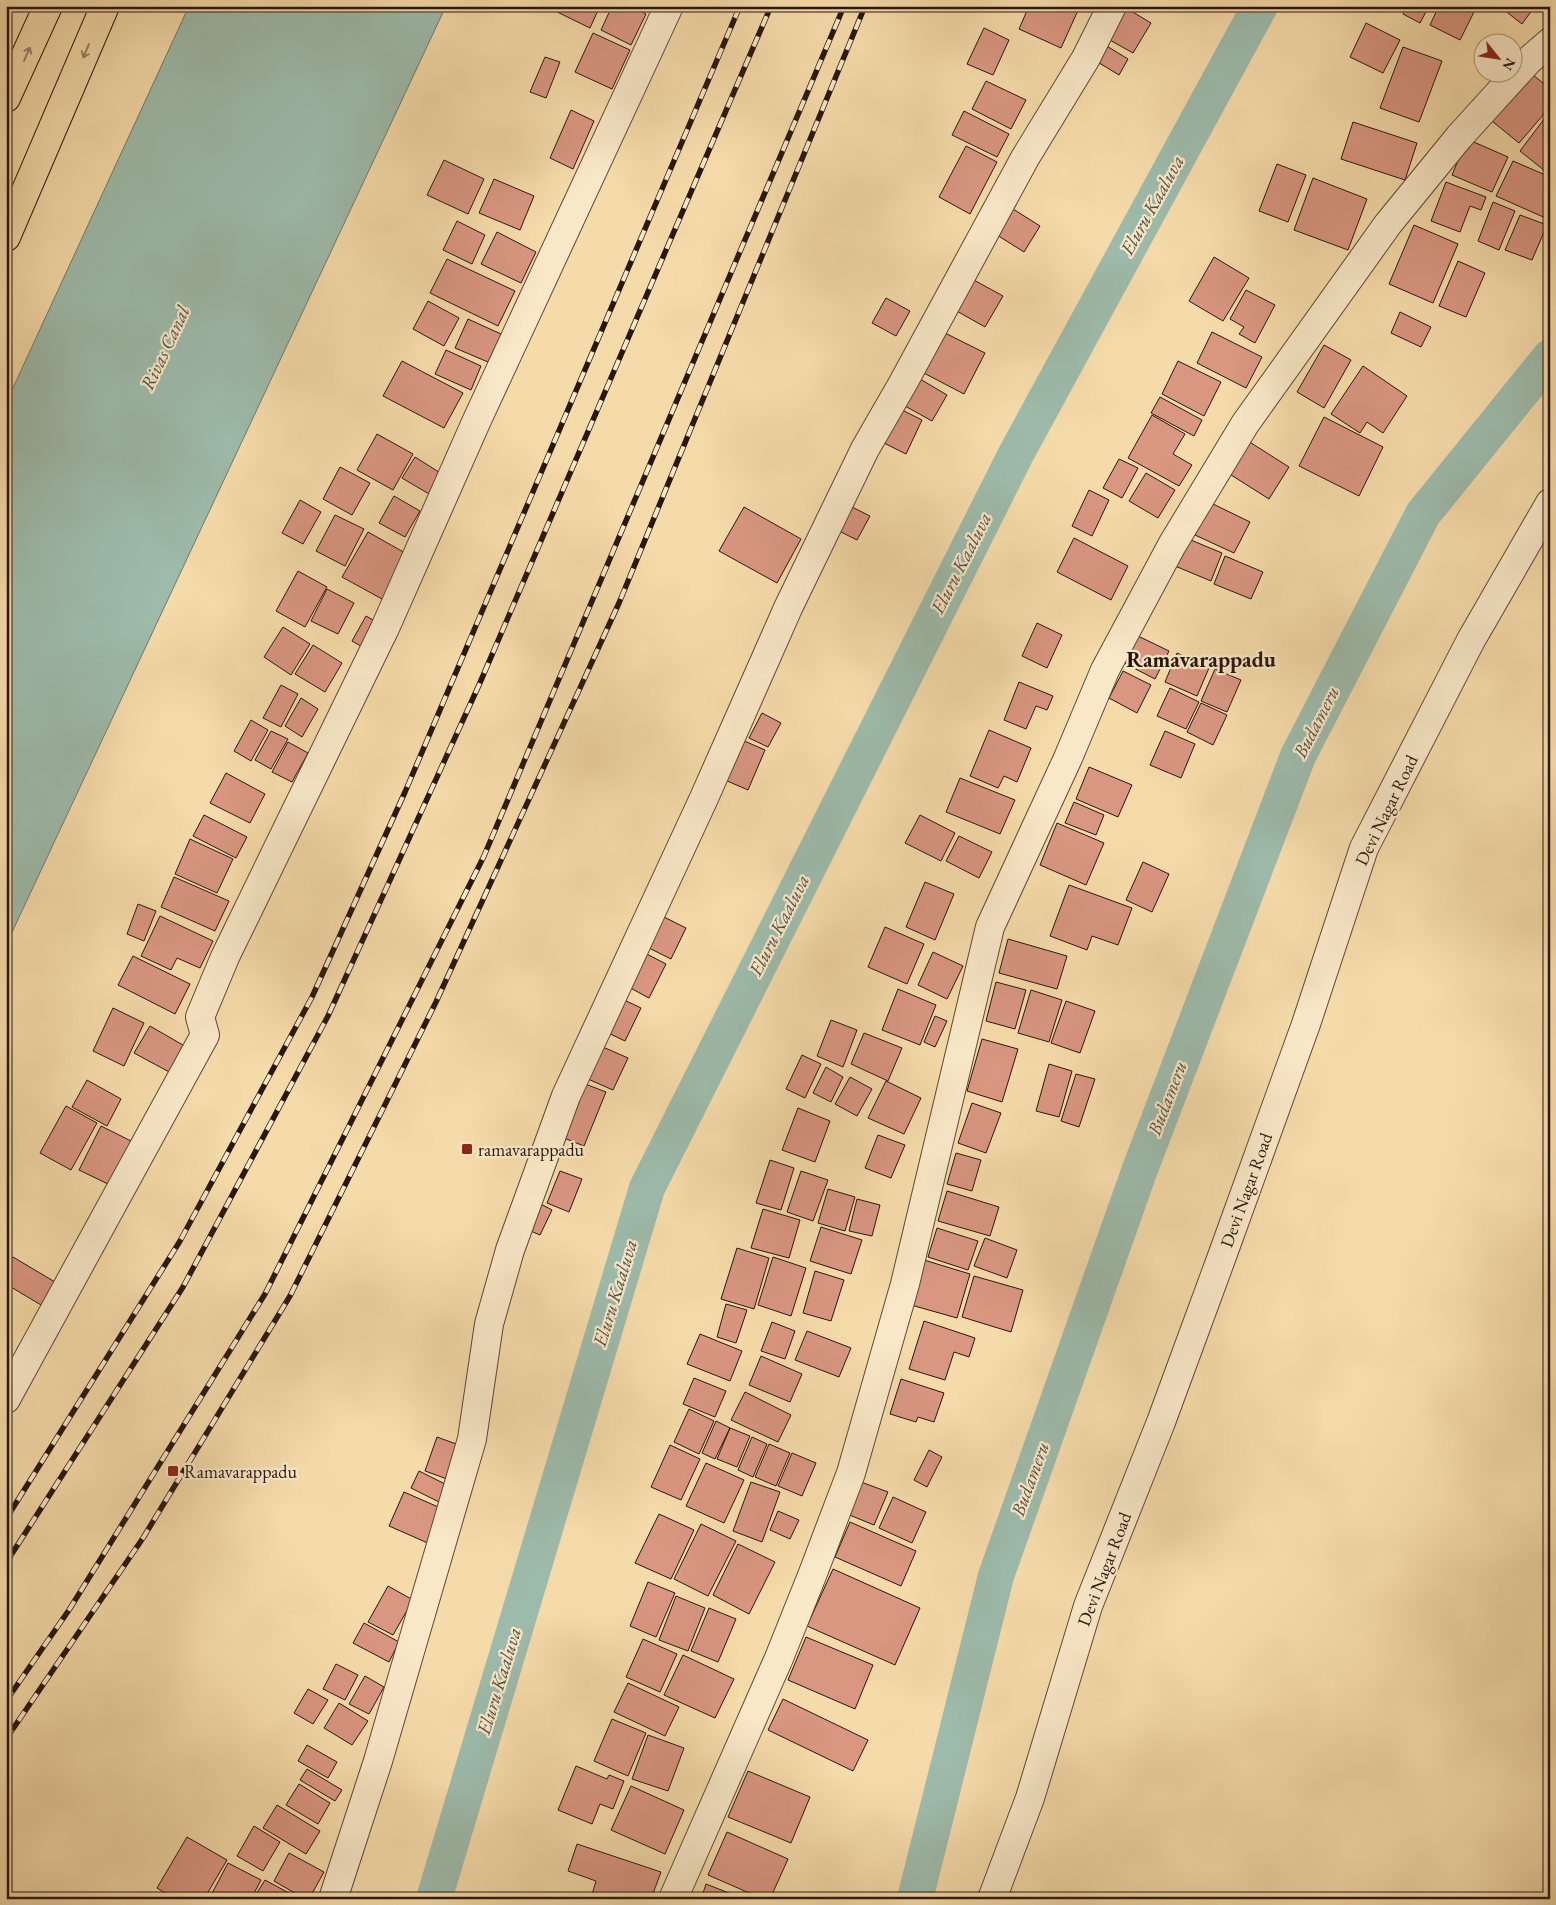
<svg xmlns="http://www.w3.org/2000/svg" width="1556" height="1905" viewBox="0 0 1556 1905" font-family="'EB Garamond',serif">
  <rect width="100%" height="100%" fill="#f6dbaa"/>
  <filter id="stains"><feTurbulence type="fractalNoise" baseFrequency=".004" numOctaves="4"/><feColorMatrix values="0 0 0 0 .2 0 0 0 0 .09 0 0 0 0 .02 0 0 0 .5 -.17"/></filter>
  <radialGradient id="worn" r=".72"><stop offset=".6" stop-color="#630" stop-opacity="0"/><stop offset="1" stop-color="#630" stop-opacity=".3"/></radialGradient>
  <path fill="#9dbbab" stroke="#6e796d" d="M189 6H446L6 945V403Z"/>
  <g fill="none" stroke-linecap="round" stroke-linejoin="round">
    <path stroke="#9dbbab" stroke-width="36" d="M434 1899 647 1188 1016 454 1260 6
      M915 1899 996 1576 1140 1169 1298 756 1423 514 1550 357"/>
  </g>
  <path fill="#d99681" stroke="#28160f" d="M550 6H600L590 28 549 8Z
    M612 6H631L646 14 631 45 601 30Z
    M1029 6H1080L1061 48 1019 29Z
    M1407 6H1429L1420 23 1403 14Z
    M1439 6H1477L1460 40 1430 25Z
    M1499 6H1535L1522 24Z
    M1126 8 1151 23 1133 53 1108 39Z
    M1366 23 1400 40 1383 73 1350 57Z
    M984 28 1009 40 993 75 967 64Z
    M593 33 630 50 612 89 575 72Z
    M1105 45 1128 59 1119 75 1096 61Z
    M1403 47 1442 61 1419 122 1380 108Z
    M545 57 560 62 546 98 530 92Z
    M1532 74 1550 89V107L1519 143 1492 121Z
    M986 81 1026 100 1011 129 972 109Z
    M571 110 594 121 573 169 550 158Z
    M964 111 1009 134 997 157 952 135Z
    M1548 114 1550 116V175L1520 151Z
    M1353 122 1417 143 1405 180 1341 159Z
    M1467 139 1508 157 1492 192 1452 175Z
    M966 146 997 162 970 214 939 197Z
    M444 160 484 179 468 214 427 195Z
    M1513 161 1550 177V220L1496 196Z
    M1277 164 1306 175 1288 222 1259 211Z
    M1313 178 1367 199 1348 250 1294 230Z
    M494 179 534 196 520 230 479 213Z
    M1446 182 1486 197 1481 210 1470 206 1460 232 1431 221Z
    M1493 202 1515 211 1499 250 1478 241Z
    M1013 209 1040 226 1024 252 997 235Z
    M1520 215 1547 225 1532 260 1505 250Z
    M457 221 485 235 472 264 443 250Z
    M1414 225 1458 244 1433 303 1389 284Z
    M497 232 536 252 521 283 481 264Z
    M1214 257 1249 278 1223 321 1189 301Z
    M447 259 515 291 498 326 430 293Z
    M1458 261 1485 273 1466 317 1439 306Z
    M972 279 1003 296 985 327 955 310Z
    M1246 290 1275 305 1255 343 1239 334 1244 327 1230 319Z
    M886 298 910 311 896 336 872 323Z
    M428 301 459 318 444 346 413 329Z
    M1400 312 1431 327 1421 347 1391 333Z
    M468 319 501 334 488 362 455 348Z
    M941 331 985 353 964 394 920 371Z
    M1212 332 1262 357 1246 388 1197 363Z
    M1324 345 1351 360 1324 408 1297 392Z
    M446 350 481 366 471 390 435 374Z
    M402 361 463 393 444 428 383 396Z
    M1178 361 1221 382 1204 416 1162 394Z
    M1363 366 1407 396 1383 433 1367 422 1360 433 1331 414Z
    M920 379 947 395 932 421 905 406Z
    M1160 397 1202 420 1194 436 1151 413Z
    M896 407 922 420 906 454 880 441Z
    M1152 415 1185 434 1173 454 1192 465 1179 486 1128 458Z
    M1324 417 1383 447 1359 496 1299 466Z
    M377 434 413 454 393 490 357 470Z
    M1248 441 1289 467 1269 499 1228 473Z
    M415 457 442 474 429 494 402 478Z
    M1119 459 1138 468 1122 498 1103 488Z
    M340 467 370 483 352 515 323 499Z
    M1146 473 1175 490 1158 518 1129 501Z
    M1089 490 1109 500 1092 536 1072 526Z
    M394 496 420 511 405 537 379 523Z
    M300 500 321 512 303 544 282 533Z
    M1211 503 1250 522 1234 553 1195 535Z
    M848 505 870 516 857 540 835 529Z
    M744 507 801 539 777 583 719 551Z
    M335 515 364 529 345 566 316 551Z
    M368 532 407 554 382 599 342 577Z
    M1074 538 1128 566 1111 600 1057 572Z
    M1186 538 1222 553 1211 581 1175 566Z
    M1225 556 1263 572 1251 599 1214 584Z
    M298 571 327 587 305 627 276 611Z
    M327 589 354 603 338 634 311 621Z
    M366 616 380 624 366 649 352 641Z
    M1037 623 1062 635 1047 668 1022 656Z
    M283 627 310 644 291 675 264 657Z
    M1138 636 1169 651 1155 679 1124 663Z
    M313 645 342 663 325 692 295 674Z
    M1177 653 1209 668 1197 696 1165 682Z
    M1215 669 1241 680 1227 712 1201 701Z
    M1123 671 1151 685 1137 713 1109 698Z
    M1019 682 1053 696 1047 710 1036 706 1026 729 1004 720Z
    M281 685 298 694 281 727 263 718Z
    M1170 688 1199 702 1186 729 1157 716Z
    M301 698 318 709 302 737 285 726Z
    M1201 703 1227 715 1213 745 1187 732Z
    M762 713 781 723 768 747 749 738Z
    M251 720 268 730 251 761 234 751Z
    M989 730 1031 748 1017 782 1004 776 998 788 970 776Z
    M271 731 288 739 271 769 255 760Z
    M1165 731 1195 744 1181 778 1150 765Z
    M742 740 765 750 748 790 725 780Z
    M288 742 308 753 292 782 272 772Z
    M1089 767 1132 785 1118 817 1076 799Z
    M226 773 265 794 250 823 210 803Z
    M960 778 1015 800 1000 834 946 812Z
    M1074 802 1104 815 1096 835 1065 823Z
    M204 815 247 837 236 858 193 836Z
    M920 815 955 833 941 861 905 843Z
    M1057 823 1104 843 1086 885 1040 865Z
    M959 836 992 852 979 878 946 861Z
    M190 839 233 859 217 893 175 874Z
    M1143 862 1169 874 1152 912 1126 900Z
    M174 877 229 901 215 931 161 907Z
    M925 882 954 894 935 940 906 927Z
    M1069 885 1132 908 1118 945 1092 936 1087 950 1050 936Z
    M138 904 156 911 144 941 127 934Z
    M658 914 686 928 671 959 643 945Z
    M160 916 213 941 200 968 177 958 171 970 141 956Z
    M885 927 924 944 907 984 868 967Z
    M1008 939 1067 956 1057 989 999 973Z
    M641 951 666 964 649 998 623 984Z
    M933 952 963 966 947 999 918 985Z
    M133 956 190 984 175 1014 118 985Z
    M996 982 1026 990 1015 1029 986 1021Z
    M898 989 936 1005 920 1045 882 1030Z
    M1031 990 1062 1000 1049 1042 1018 1033Z
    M620 998 641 1008 625 1041 604 1031Z
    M1066 1001 1095 1011 1080 1053 1051 1043Z
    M113 1008 144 1023 124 1066 93 1051Z
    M935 1016 947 1021 935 1047 924 1042Z
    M831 1020 857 1030 843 1067 817 1056Z
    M150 1026 188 1048 173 1074 134 1053Z
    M864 1033 902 1048 888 1081 851 1064Z
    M982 1039 1018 1049 1002 1102 967 1091Z
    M596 1044 628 1058 613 1090 581 1076Z
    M802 1055 821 1064 805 1098 786 1089Z
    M1049 1064 1072 1071 1059 1117 1036 1111Z
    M826 1067 843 1077 831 1102 813 1093Z
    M1076 1074 1095 1079 1079 1127 1061 1121Z
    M850 1077 872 1089 857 1116 835 1104Z
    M87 1080 121 1099 107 1126 72 1107Z
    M886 1081 921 1098 904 1134 868 1118Z
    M580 1082 606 1092 584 1146 559 1136Z
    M972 1103 1001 1113 986 1153 958 1143Z
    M66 1106 97 1123 71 1170 40 1153Z
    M798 1108 830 1121 815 1162 782 1150Z
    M101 1126 133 1142 112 1186 79 1170Z
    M878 1135 905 1145 891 1178 865 1168Z
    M956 1153 981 1160 972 1191 947 1184Z
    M770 1160 794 1168 781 1210 756 1203Z
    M560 1171 582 1179 569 1212 547 1203Z
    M801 1171 828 1180 813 1221 787 1212Z
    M828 1189 855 1197 845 1231 818 1223Z
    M947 1191 999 1207 990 1236 938 1221Z
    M857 1199 880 1205 872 1236 849 1231Z
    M539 1203 552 1210 540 1235 526 1229Z
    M763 1209 800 1220 789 1258 751 1248Z
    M821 1227 862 1240 851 1274 810 1261Z
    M937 1228 978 1241 968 1270 928 1257Z
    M985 1238 1017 1250 1007 1278 974 1266Z
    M737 1248 769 1258 754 1309 721 1299Z
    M13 1257 55 1282 41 1305 6 1284V1269Z
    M773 1257 806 1268 791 1316 758 1305Z
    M924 1260 970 1274 957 1318 911 1305Z
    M815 1271 844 1280 831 1321 803 1313Z
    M974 1276 1023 1290 1011 1332 962 1317Z
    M726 1304 747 1310 736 1343 717 1337Z
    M924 1321 975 1338 969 1357 954 1352 945 1380 909 1369Z
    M772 1322 795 1331 785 1359 761 1351Z
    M807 1331 851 1348 839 1377 795 1360Z
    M700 1334 742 1351 730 1381 687 1364Z
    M761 1356 802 1374 790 1402 749 1385Z
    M694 1378 726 1391 715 1417 683 1404Z
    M901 1379 944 1393 934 1422 918 1417 916 1422 890 1414Z
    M745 1392 791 1415 778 1442 731 1420Z
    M689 1409 714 1421 699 1454 674 1442Z
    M716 1421 730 1428 715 1459 702 1453Z
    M730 1428 750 1436 737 1467 717 1459Z
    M437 1437 459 1445 447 1479 425 1471Z
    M752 1437 767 1444 753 1477 738 1470Z
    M769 1444 790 1453 776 1486 755 1477Z
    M670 1445 700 1459 681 1500 651 1487Z
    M929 1450 942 1457 927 1487 914 1480Z
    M792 1453 816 1463 802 1496 778 1486Z
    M706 1463 744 1480 724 1523 686 1506Z
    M419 1471 449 1486 441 1503 411 1488Z
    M751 1482 780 1492 762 1542 733 1531Z
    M861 1482 888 1492 874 1525 847 1514Z
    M404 1492 445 1510 430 1544 389 1526Z
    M893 1497 926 1512 912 1543 879 1528Z
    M778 1511 799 1520 790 1539 770 1530Z
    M659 1514 694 1530 671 1579 635 1563Z
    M850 1522 916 1551 901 1586 835 1557Z
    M701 1524 736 1541 708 1596 674 1579Z
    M738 1544 775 1562 749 1614 713 1595Z
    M833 1569 920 1608 895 1665 807 1626Z
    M648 1582 675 1593 656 1637 630 1626Z
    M388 1586 413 1600 393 1635 368 1622Z
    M676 1596 705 1608 688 1651 659 1640Z
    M709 1608 736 1619 718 1662 691 1651Z
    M364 1623 399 1642 389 1662 353 1643Z
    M806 1637 873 1665 855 1709 788 1680Z
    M643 1639 677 1654 660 1692 626 1677Z
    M683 1655 734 1679 715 1718 664 1695Z
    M336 1664 358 1675 345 1700 323 1689Z
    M365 1676 384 1687 369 1714 349 1704Z
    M628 1683 679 1707 665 1736 614 1712Z
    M308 1689 328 1700 313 1724 294 1713Z
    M783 1699 868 1740 853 1771 768 1730Z
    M339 1703 368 1721 352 1745 324 1728Z
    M612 1719 646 1733 628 1776 594 1761Z
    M648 1735 684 1748 668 1791 632 1779Z
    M307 1745 337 1762 328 1778 298 1761Z
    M576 1766 607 1779 609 1775 624 1781 613 1809 600 1804 592 1824 558 1810Z
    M307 1769 342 1790 335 1801 300 1780Z
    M748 1771 810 1797 791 1843 728 1817Z
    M299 1784 330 1803 318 1824 286 1805Z
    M631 1786 684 1810 665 1854 611 1830Z
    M277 1805 320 1831 306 1854 263 1828Z
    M254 1826 280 1842 263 1871 237 1856Z
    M727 1832 788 1859 770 1899H763L708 1875Z
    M187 1837 227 1860 204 1899H175L157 1888Z
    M577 1844 661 1872 651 1899 591 1898 596 1881 568 1871Z
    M289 1853 324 1872 309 1899H305L274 1881Z
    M228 1863 261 1880 251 1899H209Z
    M265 1880 300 1899H260L255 1896Z
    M706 1884 744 1899H701Z"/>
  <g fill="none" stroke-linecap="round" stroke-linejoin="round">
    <g stroke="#5c4736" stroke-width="30">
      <path id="minor" d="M6 1399 205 1035 200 1017 225 957 385 628 477 420 669 6
        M333 1899 378 1761 472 1439 489 1324 510 1250 566 1096 704 798 788 608 865 449 903 383 1025 158 1086 58 1112 6
        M673 1899 779 1658 813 1573 851 1473 905 1284 990 927 1068 758 1105 670 1172 545 1245 424 1388 224 1459 137 1528 61 1550 42
        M992 1899 1030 1798 1088 1606 1161 1422 1221 1259 1306 1024 1364 848 1471 640 1550 503"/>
    </g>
    <g stroke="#28160f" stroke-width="30">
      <path id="primary" d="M6 98 48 6
        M6 237 105 6"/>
    </g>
    <use href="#minor" stroke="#f9e8c8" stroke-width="28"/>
    <use href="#primary" stroke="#f6dbaa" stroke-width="28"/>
    <g stroke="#28160f" stroke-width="5.5">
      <path id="rail" d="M6 1519 180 1241 312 997 405 792 740 6
        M6 1563 183 1287 328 1016 479 685 771 6
        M6 1701 69 1610 265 1294 484 856 844 6
        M6 1739 143 1538 290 1296 436 1002 619 603 865 6"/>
    </g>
    <use href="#rail" stroke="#f9e8c8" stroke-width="4" stroke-dasharray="11" stroke-linecap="butt"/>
  </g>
  <defs><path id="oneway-shaft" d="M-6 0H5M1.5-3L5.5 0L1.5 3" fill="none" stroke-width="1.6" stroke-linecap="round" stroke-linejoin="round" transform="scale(1.25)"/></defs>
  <g stroke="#998264">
    <use href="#oneway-shaft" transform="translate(86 51) rotate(113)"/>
    <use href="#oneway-shaft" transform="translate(27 54) rotate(-66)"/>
  </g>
  <g fill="#8f2418" stroke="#f9e8c8" stroke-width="2">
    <rect x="461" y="1143" width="12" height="12" rx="2.5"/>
    <rect x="167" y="1465" width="12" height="12" rx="2.5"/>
  </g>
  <g text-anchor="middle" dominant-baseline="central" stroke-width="4.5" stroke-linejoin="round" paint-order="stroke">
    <g font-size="18" fill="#28160f" stroke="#f9e8c8">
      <text transform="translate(1386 810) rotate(-64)">Devi Nagar Road</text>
      <text transform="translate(1246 1190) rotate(-70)">Devi Nagar Road</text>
      <text transform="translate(1104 1569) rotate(-69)">Devi Nagar Road</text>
    </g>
    <g font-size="18" fill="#28160f" stroke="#f9e8c8" text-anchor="start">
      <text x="478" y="1149">ramavarappadu</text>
      <text x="184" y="1471">Ramavarappadu</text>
    </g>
    <g font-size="19" font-style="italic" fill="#515046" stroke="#f9e8c8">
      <text transform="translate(1152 205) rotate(-61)">Eluru Kaaluva</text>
      <text transform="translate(165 348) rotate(-65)">Rivas Canal</text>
      <text transform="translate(961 563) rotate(-63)">Eluru Kaaluva</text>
      <text transform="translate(1316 722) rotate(-63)">Budameru</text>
      <text transform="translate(779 925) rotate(-63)">Eluru Kaaluva</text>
      <text transform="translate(1167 1098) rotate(-69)">Budameru</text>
      <text transform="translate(615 1293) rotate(-73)">Eluru Kaaluva</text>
      <text transform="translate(1030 1479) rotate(-70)">Budameru</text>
      <text transform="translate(499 1681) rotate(-73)">Eluru Kaaluva</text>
    </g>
    <g font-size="22" font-weight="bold" fill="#28160f" stroke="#f9e8c8">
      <text x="1201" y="659">Ramavarappadu</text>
    </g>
  </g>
  <rect width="1556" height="1905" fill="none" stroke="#f6dbaa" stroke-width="25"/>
  <rect x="8" y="8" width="1541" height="1890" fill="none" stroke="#28160f" stroke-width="2.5"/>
  <rect x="12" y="12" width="1531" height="1880" fill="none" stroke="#28160f"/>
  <g transform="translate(1498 58) rotate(120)"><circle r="24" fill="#f9e8c8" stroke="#a5947e"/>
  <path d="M0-4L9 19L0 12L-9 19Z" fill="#8f2418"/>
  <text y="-8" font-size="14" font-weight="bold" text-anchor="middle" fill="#28160f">N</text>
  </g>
  <rect width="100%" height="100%" filter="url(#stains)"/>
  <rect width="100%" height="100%" fill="url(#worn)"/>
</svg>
